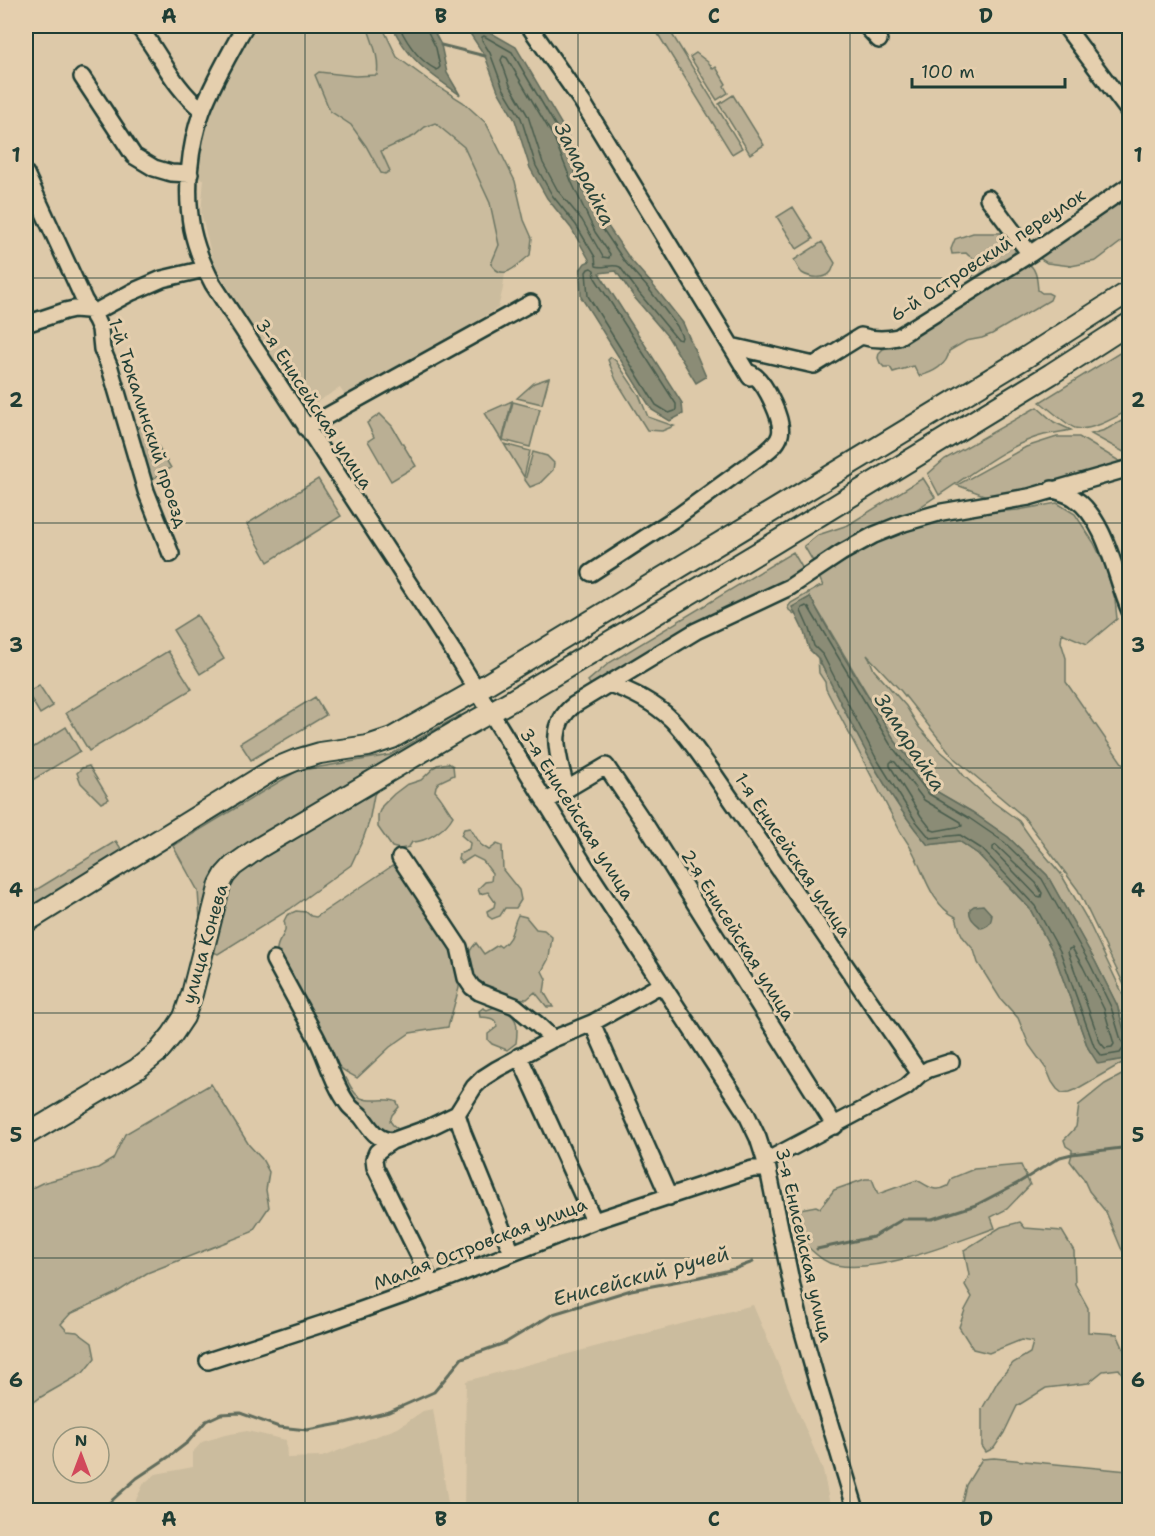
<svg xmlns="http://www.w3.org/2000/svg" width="1155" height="1536" viewBox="0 0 1155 1536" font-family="'Shantell Sans',sans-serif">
  <rect width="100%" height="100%" fill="#ddc9a9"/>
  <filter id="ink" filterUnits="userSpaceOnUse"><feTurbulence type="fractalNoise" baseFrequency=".0167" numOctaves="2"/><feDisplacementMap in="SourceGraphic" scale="12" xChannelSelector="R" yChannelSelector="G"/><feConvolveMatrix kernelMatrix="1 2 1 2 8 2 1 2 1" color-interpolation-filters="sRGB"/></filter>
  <g filter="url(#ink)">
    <path fill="#cbbc9e" d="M257 26H369L434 122 447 127 468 143 491 191 506 265 503 288 498 308 405 364 348 400 340 388 307 408 275 362 214 265 201 213 204 179H199L204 122 223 80 235 59 247 44Z
      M753 1305 823 1470 831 1510H464L466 1381Z
      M433 1409 449 1510H131L144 1483 156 1474 193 1467V1452L202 1442 225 1435 247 1431 286 1440 287 1458 322 1457 398 1428 423 1411Z"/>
    <path fill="#baaf94" stroke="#6c7664" stroke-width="1.5" d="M367 26H382L397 57 431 82 463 102 486 123 515 181 524 220 532 238 530 255C517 265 503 283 491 264L499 245 490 203 464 147 435 123 425 127 414 136 381 151 390 171 385 174 381 173 366 146 351 125 330 111 315 75 319 72 355 76 377 75C380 58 372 41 367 26Z
      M653 26H667L742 148 732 154Z
      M696 53 709 63 713 69 716 67 726 84 724 86 728 93 717 100 690 57Z
      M733 95 764 145 750 154 719 104Z
      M1129 184V232L1121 242 1096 261 1071 266 1047 263 1036 256Z
      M793 207 813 239 797 249 777 217Z
      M973 233H1009L1016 241 1015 252 1010 259 979 279 974 280 972 276 979 268C978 255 972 261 966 253L952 254 951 249 955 239Z
      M822 242 835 263C834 265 832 271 831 272 825 280 810 278 802 273 799 270 796 264 794 260Z
      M1027 263C1037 268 1037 280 1038 290L1042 293H1048L1052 295 1050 300 992 334 982 338 966 341 949 351C948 365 932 373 919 376L914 366 893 372 890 367H884L880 363 878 358 879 353 883 349 892 346 912 335Z
      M1129 347V410C1115 417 1092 432 1075 428 1068 426 1047 407 1040 402Z
      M611 357 616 361 639 395 648 417 674 426 662 431 647 430 616 380 608 360Z
      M549 378 542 404 517 398 534 383Z
      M512 401 502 441 485 413Z
      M513 402 540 409 530 447 503 440Z
      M1037 407 1054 422 1071 430C1062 432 1053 433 1044 435 1008 444 970 475 939 495L928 474 945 459Z
      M380 414 392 426 416 466 391 481 368 441 374 437 367 423Z
      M1129 417V455L1091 434 1105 430Z
      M145 424 171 468 151 480 133 431Z
      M1057 437H1079L1126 465 992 498 957 485 1026 447Z
      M504 444 530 451 524 477Z
      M533 452 547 456 554 463 553 470 540 483 530 487 525 480Z
      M923 478 935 497 902 519 814 563 804 546 818 535 848 525Z
      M318 479 341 516 268 562 247 524Z
      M1057 503 1075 514 1094 543 1106 568 1115 599 1117 619 1087 644 1062 633 1061 642 1066 658V682L1129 773V995L1078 890 1024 817 955 759 901 691 867 655 870 660 874 670 906 706 919 727 937 748 953 762 964 776 993 802 1019 821 1033 841 1061 874 1087 919 1129 1007V1048L1117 1005 1095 961 1047 875 1008 837 972 812 934 790 895 741 810 597 793 607 797 616 789 610 788 607 791 603 819 587 823 586 819 577 878 541 955 515 1018 510Z
      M793 552 803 569 770 591 593 689 588 681 609 663Z
      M197 615 224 659 200 674 173 630Z
      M168 651 192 689 89 751 66 713Z
      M818 658C851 722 881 790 928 845L959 841 978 854 1030 909 1054 954 1088 1048 1098 1063 1124 1059 1129 1050V1059L1075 1090 1070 1092 1062 1093 1057 1089 1052 1082 1047 1070 1029 1045 1018 1018 1000 998 978 963 974 950 963 937 960 931 956 917C933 906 925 877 915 856 911 847 905 839 900 831L826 689 825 682 819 673Z
      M39 685 53 706 40 714 27 692Z
      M315 697 326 715 251 760 240 743Z
      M460 715 462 719 217 867 213 874 198 931 200 920 198 891 173 846 297 771 390 755Z
      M66 727 80 751 26 784V752Z
      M448 763 453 766 454 775 439 782 436 786 435 791C443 799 446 808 453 816 446 829 427 842 412 842L409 847 400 849 392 847 378 827V815L382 806 394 794 406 785 421 780 437 765Z
      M89 766 109 799 101 803 81 783 77 773 82 768Z
      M378 788 374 795 369 822 363 839 351 865 290 909 218 954 211 951C217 924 220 894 239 872Z
      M470 828 481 845 489 850 497 844 502 846 503 870 519 890 521 900 516 908H505L500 916 492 919 488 916 487 911 494 907 495 902 488 892 480 894 478 889 485 882 491 881 492 873 483 861 473 856 462 863 458 859 459 854 469 850 470 843 461 835 464 829Z
      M116 841 122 850 104 866 37 906 30 903 26 896Z
      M398 862 403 873 405 881 414 886 458 963 459 988 448 1027 410 1033 390 1047 357 1078C351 1074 342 1071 338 1065 333 1058 330 1048 325 1040 313 1019 278 972 277 951 276 938 289 937 284 921L287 915 296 911 306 912 311 916 316 917Z
      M518 915 526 917 536 929 544 930 552 937 549 958 542 971 546 979 544 992 553 1007H547L535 992 527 999 508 998 475 983C469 965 462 958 476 943L484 954 498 945 501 947C514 938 511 928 518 915Z
      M497 1006C517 1015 519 1022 516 1043L507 1050 492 1044 488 1040V1034L497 1027C496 1017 489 1018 480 1017L479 1011 483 1008 487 1010Z
      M1129 1071V1102L1124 1114V1130L1129 1147V1261L1121 1248 1106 1212 1089 1191 1083 1178 1070 1161 1072 1154V1150L1066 1146 1064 1140 1076 1127 1079 1105 1105 1084Z
      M346 1078C349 1083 352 1091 357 1095 367 1105 385 1096 397 1102L399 1107 392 1115 390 1121 393 1125 397 1128V1133L393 1136 374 1125 350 1100 341 1080Z
      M211 1084 249 1145 262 1159 269 1172 266 1190 269 1207 252 1232 147 1273 116 1293 70 1314 61 1324 67 1331 77 1332 92 1343 95 1358 83 1373 41 1397 26 1408V1191L42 1183 98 1168 113 1159 125 1134Z
      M1021 1165 1030 1185 1007 1209 991 1217 995 1228C953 1243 879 1274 836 1265 825 1263 817 1255 809 1248L797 1249 789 1211 816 1206 820 1208 834 1190 865 1179H872L878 1194 917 1180C929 1187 935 1193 948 1186L952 1178 974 1169Z
      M1020 1222 1025 1228 1062 1231 1074 1251 1075 1284 1088 1308V1332L1117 1334 1125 1352 1129 1353V1411L1125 1378 1119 1369 1103 1371 1088 1383 1046 1388 1017 1406 1004 1433 994 1448 986 1452 982 1446V1409L998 1381 1013 1363 1030 1353 1033 1342 1021 1340 989 1353 973 1349 959 1327 965 1310 972 1297 965 1285 969 1275 964 1250 1001 1227Z
      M994 1458 1128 1471 1130 1472 1129 1510H960L966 1485 982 1459Z"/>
    <path fill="#8b8c76" stroke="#606c5c" stroke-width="1.5" d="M392 26H431L441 45 447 73 460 95C429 73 409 61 392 26Z
      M465 26H474L486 30 516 47 566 132 584 177 607 225 630 259 652 284 683 323 706 377 696 383 668 337 634 297 616 271 599 273 682 403 683 414 670 421 652 410 581 297 580 270 585 263 590 261 571 228 547 198 530 168 515 120 498 91 485 56Z
      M810 597 838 647 895 741 934 790 972 812 1008 837 1047 875 1095 961 1117 1005 1129 1048 1124 1059 1098 1064 1088 1048 1054 954 1030 909 978 854 959 841 928 845C881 790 851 722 818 658L809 649 804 632 792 607Z
      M983 905 992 915C991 923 989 926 981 928 975 922 968 918 970 909L974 906Z"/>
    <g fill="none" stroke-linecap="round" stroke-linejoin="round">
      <path stroke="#4a5d4e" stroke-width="1.5" d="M399 26C407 43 419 61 437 70L440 67 436 48 427 30V26
        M484 36 512 52 561 135 578 179 602 228 625 262 648 288 677 326 682 337 681 340 677 339 639 293 620 267C612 263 603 269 596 266L595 257 576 225 552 195 536 166 521 118 503 88 490 53 482 40V37Z
        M503 56 507 58 554 138 572 183 595 232 610 254 609 258 603 257 582 220 558 191 543 163 528 116 510 85 501 60Z
        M591 268 594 270 595 278 676 404V409L675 411 669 413 656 405 588 296 586 272 588 269Z
        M806 606 809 608 890 744 929 794 969 818 1004 842 1042 879 1090 964 1111 1007 1121 1040 1125 1046 1120 1053 1102 1056 1094 1046 1060 951 1035 906 982 849 960 835 930 838 915 820 875 756 823 655 814 646 809 629 801 611 802 608Z
        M892 761 895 762 924 800 961 822 962 826 935 831 932 830 921 816 890 766V763Z
        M996 845 1036 883 1042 893 1041 897 1037 896 993 850V847Z
        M1072 948 1083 967 1104 1009 1114 1044 1112 1047 1105 1048 1100 1042 1068 952 1069 949Z"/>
      <path stroke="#606c5c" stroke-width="3" d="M441 45 485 56
        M817 1249 873 1237 903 1219H932L976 1205 1018 1183 1060 1157 1072 1154 1130 1147
        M103 1510 109 1503 137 1478 170 1456 188 1442 206 1421 221 1414 240 1413 279 1427 307 1430 345 1423 389 1412 434 1392 462 1358 505 1343 553 1314 631 1290 700 1277 734 1269 753 1262"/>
      <g stroke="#1f3d34" stroke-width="20">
        <path id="minor" d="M138 26C161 55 172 86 202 110
          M245 26C230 53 213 82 202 111 189 147 185 191 192 229 196 248 204 267 213 284L453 651 588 871 746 1113 758 1138 768 1169 793 1291 801 1325 816 1378 856 1510
          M529 26 583 103 750 377
          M866 26 879 40
          M1065 26 1130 113
          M82 77 134 156 154 168 171 173 190 174
          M26 174 84 300 96 320 100 329 102 349 110 368 146 491 171 554
          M988 198 1030 254
          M26 324 65 311 74 309 97 311 132 292 162 279 205 269
          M731 346 814 365 861 336C874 340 885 340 898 337L1030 254 1130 185
          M306 428 327 416 531 303
          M1052 489C1059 492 1068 494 1074 498 1107 520 1115 577 1130 611
          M591 573 677 517 765 453C771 448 778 443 780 435 784 421 766 385 755 376 752 373 750 373 747 372
          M609 684C631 691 654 703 671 719 685 733 697 751 709 767L920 1074
          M566 789C560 759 545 727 574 705L696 631 790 587 841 553 874 535 904 523 942 512 1029 497 1130 468
          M545 802 606 766 647 827 835 1126
          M400 858 459 947 466 978 472 987 479 992 515 1006 537 1024 553 1039
          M274 960C288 986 302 1011 316 1037 327 1058 333 1084 348 1104 351 1109 357 1112 361 1116 370 1127 375 1140 392 1141
          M592 1023 669 1197
          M519 1056 594 1221
          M457 1114 463 1133 512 1253
          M766 1161 906 1087 920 1074 929 1069 951 1062
          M431 1285 418 1254 375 1167 374 1159 377 1152 383 1147 392 1141 428 1128 457 1114 474 1087 483 1078 497 1069 553 1039 592 1023 662 984
          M208 1361 322 1324 431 1285 594 1221 742 1172 753 1169H768"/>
      </g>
      <g stroke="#1f3d34" stroke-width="24">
        <path id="major" d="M26 922 274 769 296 760 320 753 368 746 392 738 477 690 1025 358 1130 291
          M26 1135 137 1069 158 1052 172 1035 184 1017 192 994 220 884 225 875 233 866 257 849 462 728 509 702 771 545 1051 374 1130 323"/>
      </g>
      <use href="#minor" stroke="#e5cfae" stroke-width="15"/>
      <use href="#major" stroke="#e5cfae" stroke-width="20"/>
    </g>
  </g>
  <path fill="none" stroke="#1f3d34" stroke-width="1.5" stroke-opacity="0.55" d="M305 26V1510M578 26V1510M850 26V1510M26 278H1130M26 523H1130M26 768H1130M26 1013H1130M26 1258H1130"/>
  <g text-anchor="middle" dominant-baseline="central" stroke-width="6" stroke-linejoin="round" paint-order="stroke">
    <g font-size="18" fill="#1f3d34" stroke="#e5cfae">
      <text transform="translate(988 255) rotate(-33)">6-й Островский переулок</text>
      <text transform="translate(314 404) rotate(57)">3-я Енисейская улица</text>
      <text transform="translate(148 423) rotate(72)">1-й Тюкалинский проезд</text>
      <text transform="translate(577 814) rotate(58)">3-я Енисейская улица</text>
      <text transform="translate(793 855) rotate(56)">1-я Енисейская улица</text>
      <text transform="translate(738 935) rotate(58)">2-я Енисейская улица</text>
      <text transform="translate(205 944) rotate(-74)">улица Конева</text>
      <text transform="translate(480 1244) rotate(-21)">Малая Островская улица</text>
      <text transform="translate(804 1245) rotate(77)">3-я Енисейская улица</text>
    </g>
    <g font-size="20" font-style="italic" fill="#2a453b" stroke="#e5cfae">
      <text transform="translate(585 174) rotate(64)">Замарайка</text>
      <text transform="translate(910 742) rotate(57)">Замарайка</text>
      <text transform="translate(641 1276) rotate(-15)">Енисейский ручей</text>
    </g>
  </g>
  <rect width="1155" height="1536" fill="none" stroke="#e5cfae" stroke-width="66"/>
  <g transform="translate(81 1455)"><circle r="28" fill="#e5cfae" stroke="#96957d" stroke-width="1.5"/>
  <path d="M0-4.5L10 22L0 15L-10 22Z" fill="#d1495b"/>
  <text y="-9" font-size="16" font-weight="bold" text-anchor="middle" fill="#1f3d34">N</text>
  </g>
  <path d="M912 78v9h153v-9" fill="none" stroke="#1f3d34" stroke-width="3"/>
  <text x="921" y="78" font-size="18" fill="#1f3d34" stroke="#e5cfae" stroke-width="4.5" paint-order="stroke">100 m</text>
  <rect x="33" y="33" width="1089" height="1470" fill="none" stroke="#1f3d34" stroke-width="2"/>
  <g font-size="20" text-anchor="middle" font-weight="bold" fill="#1f3d34">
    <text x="169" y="23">A</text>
    <text x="441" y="23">B</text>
    <text x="714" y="23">C</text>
    <text x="986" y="23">D</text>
    <text x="16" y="162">1</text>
    <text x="1138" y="162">1</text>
    <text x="16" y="407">2</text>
    <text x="1138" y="407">2</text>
    <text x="16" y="652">3</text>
    <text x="1138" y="652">3</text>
    <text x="16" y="897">4</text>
    <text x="1138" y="897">4</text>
    <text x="16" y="1142">5</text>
    <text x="1138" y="1142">5</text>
    <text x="16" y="1387">6</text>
    <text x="1138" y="1387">6</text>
    <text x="169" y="1526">A</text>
    <text x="441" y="1526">B</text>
    <text x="714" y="1526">C</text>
    <text x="986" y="1526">D</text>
  </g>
</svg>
